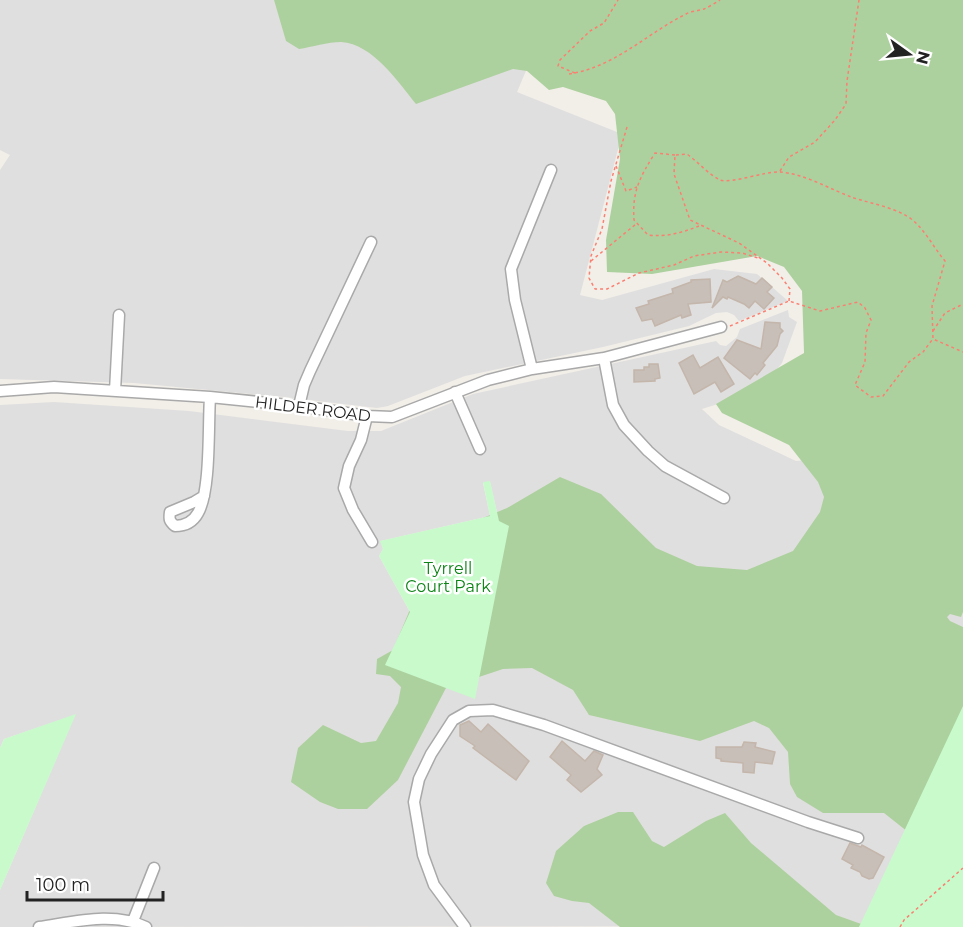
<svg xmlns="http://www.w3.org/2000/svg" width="963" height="927" viewBox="0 0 963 927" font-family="Montserrat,sans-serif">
  <rect width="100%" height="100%" fill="#f2efe9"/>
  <path fill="#e0dfdf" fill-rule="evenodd" d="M0 0H556L517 92 622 134 580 295 602 300 714 269 757 274 788 301 739 321 734 315 727 312 716 313 689 326 603 347 465 376 388 406 377 408 284 397 134 383 0 379V170L10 155 0 150Z
    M788 310 789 317 797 322 782 363 759 391 702 409 719 425 796 461 963 444V705L861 926 0 927V890L75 715 4 739 0 748V405L54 402 189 411 348 431H381L473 394 716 341 720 345 726 346 737 337 740 329ZM490 482 499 521 410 612 379 556 383 549 381 541 490 516 483 483Z"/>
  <path fill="#add19e" d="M274 0H963V612L961 617 950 614 947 617 950 621 963 627V927H620L589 903 572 901 554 896 546 883 556 851 584 826 618 812H633L652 841 664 847 706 821 725 813 751 843 836 915 864 925 908 832 884 813H823L797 797 790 784 788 752 769 728 754 721 700 741 589 715 573 690 532 668 503 669 446 688 398 780 367 809H338L320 802 291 782 298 748 323 725 361 743 376 741 398 703 401 687 390 676 376 674 377 659 393 650 411 607 418 545 507 508 560 477 601 494 656 548 697 566 747 570 793 551 820 512 824 497 818 482 789 445 722 413 716 404 804 353 802 291 784 267 757 256 652 274 607 272 606 240 620 159 615 114 606 101 563 87 549 90 527 71 513 69 416 104C398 82 373 44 341 42 328 42 312 47 299 49L286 41Z"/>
  <path fill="#c8facc" d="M490 481 499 521 509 526 475 699 385 665 410 612 379 556 383 549 380 541 490 516 483 482Z
    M963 706V927H859Z
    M76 714 0 890V748L4 739Z"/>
  <path fill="#c7bfb8" stroke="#c4b6ab" stroke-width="1.5" d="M738 276 756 284 762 278 772 287 767 292 774 298 764 309 755 301 749 308 744 304 728 297 727 299 723 297 712 308 723 280 727 282Z
    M710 279 711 302 688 304 691 315 682 318 681 315 655 326 652 319 642 321 636 308 649 304 648 301 673 293 672 289 691 282V280Z
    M765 322 780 323V328L783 331 780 334 777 346 763 363 765 365 757 375 755 373 750 379 724 358 737 340 761 349Z
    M693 355 700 368 718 357 734 384 721 392 715 382 694 394 679 363Z
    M649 364H658L660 378 655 379V381L634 382V370H644V367H649Z
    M469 721 481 732 488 724 529 761 516 780 473 748 475 746 460 736V725Z
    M562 741 585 761 594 751 603 755 597 769 602 775 581 792 567 780 571 775 550 757Z
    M744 742 756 743 755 747 775 752 772 764 755 762 754 773 743 772V763L721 761V759L716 758V747H742Z
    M850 843 861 847 862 845 884 857 873 878 869 879 862 876 860 872 851 868 853 865 842 859Z"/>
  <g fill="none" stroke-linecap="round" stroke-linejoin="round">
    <g stroke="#a9a9a9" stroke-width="13">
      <path id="minor" d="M604 358 613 405 624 425 648 451 665 466 724 498
        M532 369 515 300 511 269 551 170
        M0 391 54 387 210 397 299 406 367 416 392 417 488 380 532 369 604 358 721 327
        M115 391 119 315
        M455 392 480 449
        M299 406 304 385 310 371 371 242
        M367 416 361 440 349 466 344 488 353 510 372 542
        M204 496 194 502 170 512C169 519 169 521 175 526 185 526 193 522 198 513 211 491 208 425 210 397
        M133 921 154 868
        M39 927C74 922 113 911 146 927
        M465 927 434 885 423 855 414 802 419 779 431 754 453 720 469 711 493 710 544 725 808 822 858 838"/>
    </g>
    <path stroke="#fa8072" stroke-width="1.5" stroke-dasharray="3 3" stroke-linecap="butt" d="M575 73 558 66 560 60 590 31 604 23 618 0
      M569 74C615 67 646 34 686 14 691 11 698 11 704 9 709 7 715 3 720 0
      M627 127 611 181 602 229 591 256 589 278 595 289H607L639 273 674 265 694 256 721 252 742 253 758 258
      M675 155 655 153C640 177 632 191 634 220L648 235C667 237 681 233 699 226
      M616 166 626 191 637 187
      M780 171 789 157 815 142 835 120 846 104 847 81 859 0
      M591 261 636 224
      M789 301 790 289 782 278 767 263 739 243 690 220 674 174 675 155 687 154C698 162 708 174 720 180 731 184 766 171 779 172 804 173 831 190 854 198 873 204 893 207 910 218 925 229 933 247 945 261L932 306 933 339 963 352
      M730 326 789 301 820 311 858 302 865 308 871 320 866 333 865 362 855 385 871 397 883 396 909 362 923 352 932 340
      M933 331 945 313 963 304
      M900 927 904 920 963 868"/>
    <use href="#minor" stroke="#fff" stroke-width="10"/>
  </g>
  <g text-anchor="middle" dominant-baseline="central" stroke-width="5" stroke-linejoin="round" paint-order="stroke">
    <g font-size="16" fill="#222" stroke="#fff">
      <text transform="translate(313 409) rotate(7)">HILDER ROAD</text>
    </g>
    <g font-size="16" fill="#0c8416" stroke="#fff">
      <text x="448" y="568">Tyrrell<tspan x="448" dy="18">Court Park</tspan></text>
    </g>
  </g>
  <g transform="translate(909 54) rotate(105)" stroke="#ffffff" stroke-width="4.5" paint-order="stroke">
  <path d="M0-4.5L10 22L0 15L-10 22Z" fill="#222222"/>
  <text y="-9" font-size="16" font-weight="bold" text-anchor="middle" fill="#222222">N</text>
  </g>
  <path d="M27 891v9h136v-9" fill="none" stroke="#222222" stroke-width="3"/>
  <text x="36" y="891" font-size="18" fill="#222222" stroke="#ffffff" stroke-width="4.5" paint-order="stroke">100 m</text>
</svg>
